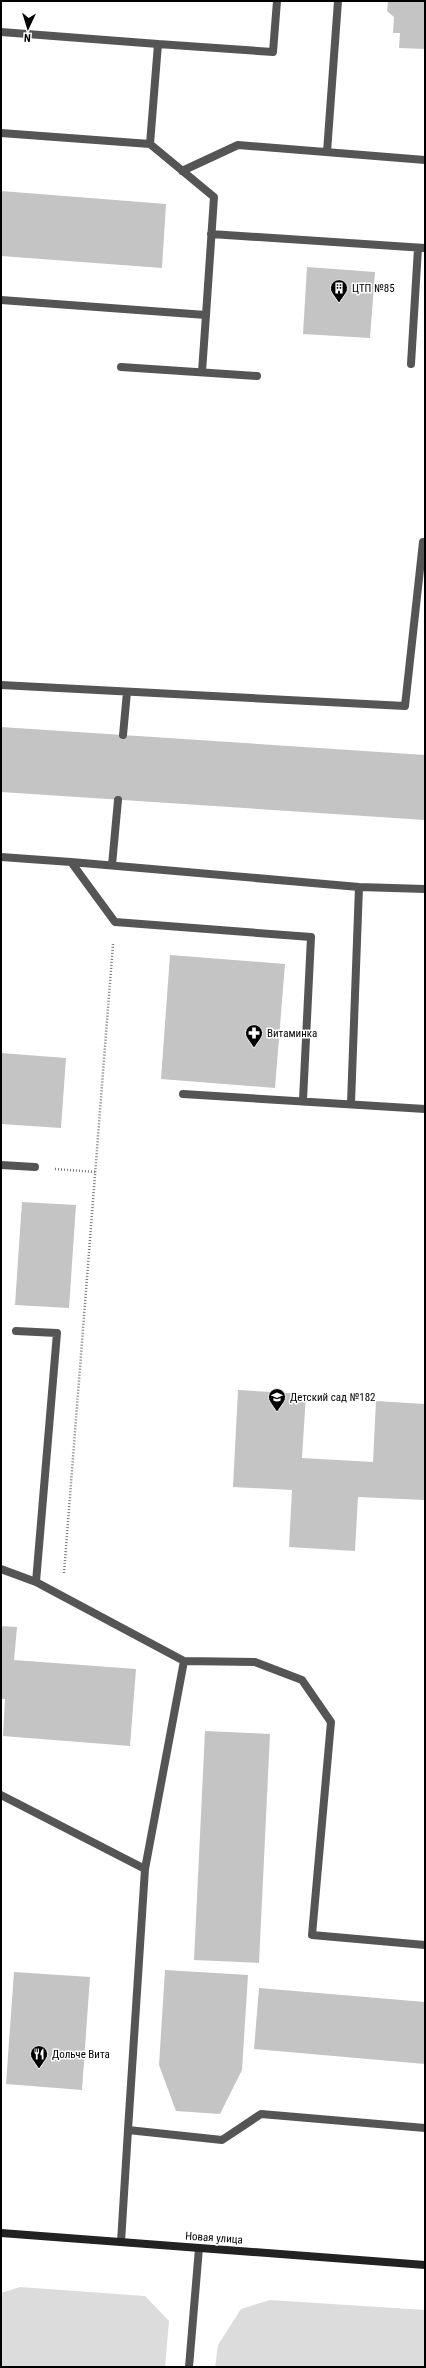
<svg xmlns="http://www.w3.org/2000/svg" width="426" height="2368" viewBox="0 0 426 2368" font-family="'Roboto Condensed',sans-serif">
  <rect width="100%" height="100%" fill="#fff"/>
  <path fill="#dcdcdc" d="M20 2287 145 2296 169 2321 165 2367H1V2293Z
    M270 2300 425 2310V2367H215L218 2345 241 2309Z"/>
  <path fill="#c4c4c4" d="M388 1H425V49L399 48 400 33H393L394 17 387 11Z
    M1 191 166 204 162 268 1 256Z
    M307 267 375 272 370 338 303 334Z
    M1 727 425 755V820L1 792Z
    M170 955 285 964 275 1088 161 1079Z
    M1 1053 66 1058 61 1128 1 1124Z
    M22 1202 76 1205 69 1308 15 1305Z
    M238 1390 306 1394 302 1458 373 1462 376 1401 425 1404V1500L358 1497 355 1551 289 1547 292 1490 233 1487Z
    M1 1626 17 1627 14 1660 136 1669 130 1746 3 1736 5 1699H1Z
    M205 1731 270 1734 259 1963 194 1960Z
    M165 1970 248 1975 242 2070 220 2114 176 2111 159 2065Z
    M14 1972 90 1977 82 2090 6 2084Z
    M259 1988 425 2002V2064L254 2049Z"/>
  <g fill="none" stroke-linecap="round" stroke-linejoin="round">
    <path stroke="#777" stroke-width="2.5" stroke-dasharray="1 2" stroke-linecap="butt" d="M55 1169 96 1172
      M64 1573 113 944"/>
    <path stroke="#555" stroke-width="8" d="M1 32 158 44
      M1 133 150 144 214 197 206 315 1 300
      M150 144 158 44 273 52 277 1
      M327 152 338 1
      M182 171 238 145 425 160
      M211 234 425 248
      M411 364 418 248
      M121 367 257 376
      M202 372 206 315
      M1 685 405 706 423 542
      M123 735 127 692
      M1 857 71 862 115 922 311 937 303 1100
      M71 862 359 887 425 889
      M112 865 118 800
      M183 1094 425 1109
      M351 1103 359 887
      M1 1165 35 1167
      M16 1331 57 1333 36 1582
      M1 1569 36 1582 184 1661
      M1 1795 145 1869
      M128 2130 145 1869 184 1661 255 1662 302 1680 331 1722 312 1935 425 1945
      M121 2242 128 2130 222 2140 261 2114 425 2128
      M189 2367 199 2248"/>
    <path stroke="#222" stroke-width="8" d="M1 2233 425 2265"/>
  </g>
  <defs>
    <g id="building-pin" transform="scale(0.9)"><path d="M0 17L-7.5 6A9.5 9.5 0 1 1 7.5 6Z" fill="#000" stroke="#fff"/><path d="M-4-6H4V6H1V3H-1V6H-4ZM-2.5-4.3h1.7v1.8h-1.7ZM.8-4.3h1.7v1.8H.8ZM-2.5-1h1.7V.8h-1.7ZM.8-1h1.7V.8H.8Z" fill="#fff"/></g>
    <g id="pharmacy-pin" transform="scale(0.9)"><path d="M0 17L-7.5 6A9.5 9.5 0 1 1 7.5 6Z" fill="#000" stroke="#fff"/><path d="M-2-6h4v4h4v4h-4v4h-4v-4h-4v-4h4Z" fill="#fff"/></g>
    <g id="school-pin" transform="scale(0.9)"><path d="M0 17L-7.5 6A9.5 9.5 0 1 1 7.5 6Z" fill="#000" stroke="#fff"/><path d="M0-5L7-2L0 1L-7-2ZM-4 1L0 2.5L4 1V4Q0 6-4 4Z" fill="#fff"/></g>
    <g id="restaurant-pin" transform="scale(0.9)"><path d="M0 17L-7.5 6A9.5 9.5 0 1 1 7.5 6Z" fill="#000" stroke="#fff"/><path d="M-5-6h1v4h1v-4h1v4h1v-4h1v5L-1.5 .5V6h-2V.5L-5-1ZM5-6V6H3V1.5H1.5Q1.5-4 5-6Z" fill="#fff"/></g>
  </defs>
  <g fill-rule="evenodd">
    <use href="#building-pin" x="339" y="288"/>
    <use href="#pharmacy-pin" x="254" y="1033"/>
    <use href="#school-pin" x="277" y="1397"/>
    <use href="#restaurant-pin" x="39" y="2054"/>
  </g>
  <g text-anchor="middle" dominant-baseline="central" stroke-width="3" stroke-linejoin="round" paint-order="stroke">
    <g font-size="11" fill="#000" stroke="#fff" text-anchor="start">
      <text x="352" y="288">ЦТП №85</text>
      <text x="267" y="1033">Витаминка</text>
      <text x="290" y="1397">Детский сад №182</text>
      <text x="52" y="2054">Дольче Вита</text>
    </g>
    <g font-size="11" fill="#000" stroke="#fff">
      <text transform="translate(214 2238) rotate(4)">Новая улица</text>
    </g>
  </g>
  <rect width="426" height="2368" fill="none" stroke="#000000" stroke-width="4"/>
  <g transform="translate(28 28) rotate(184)" stroke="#ffffff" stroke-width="3" paint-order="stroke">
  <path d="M0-3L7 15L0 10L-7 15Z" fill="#000000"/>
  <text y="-6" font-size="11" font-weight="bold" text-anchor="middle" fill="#000000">N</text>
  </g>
</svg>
